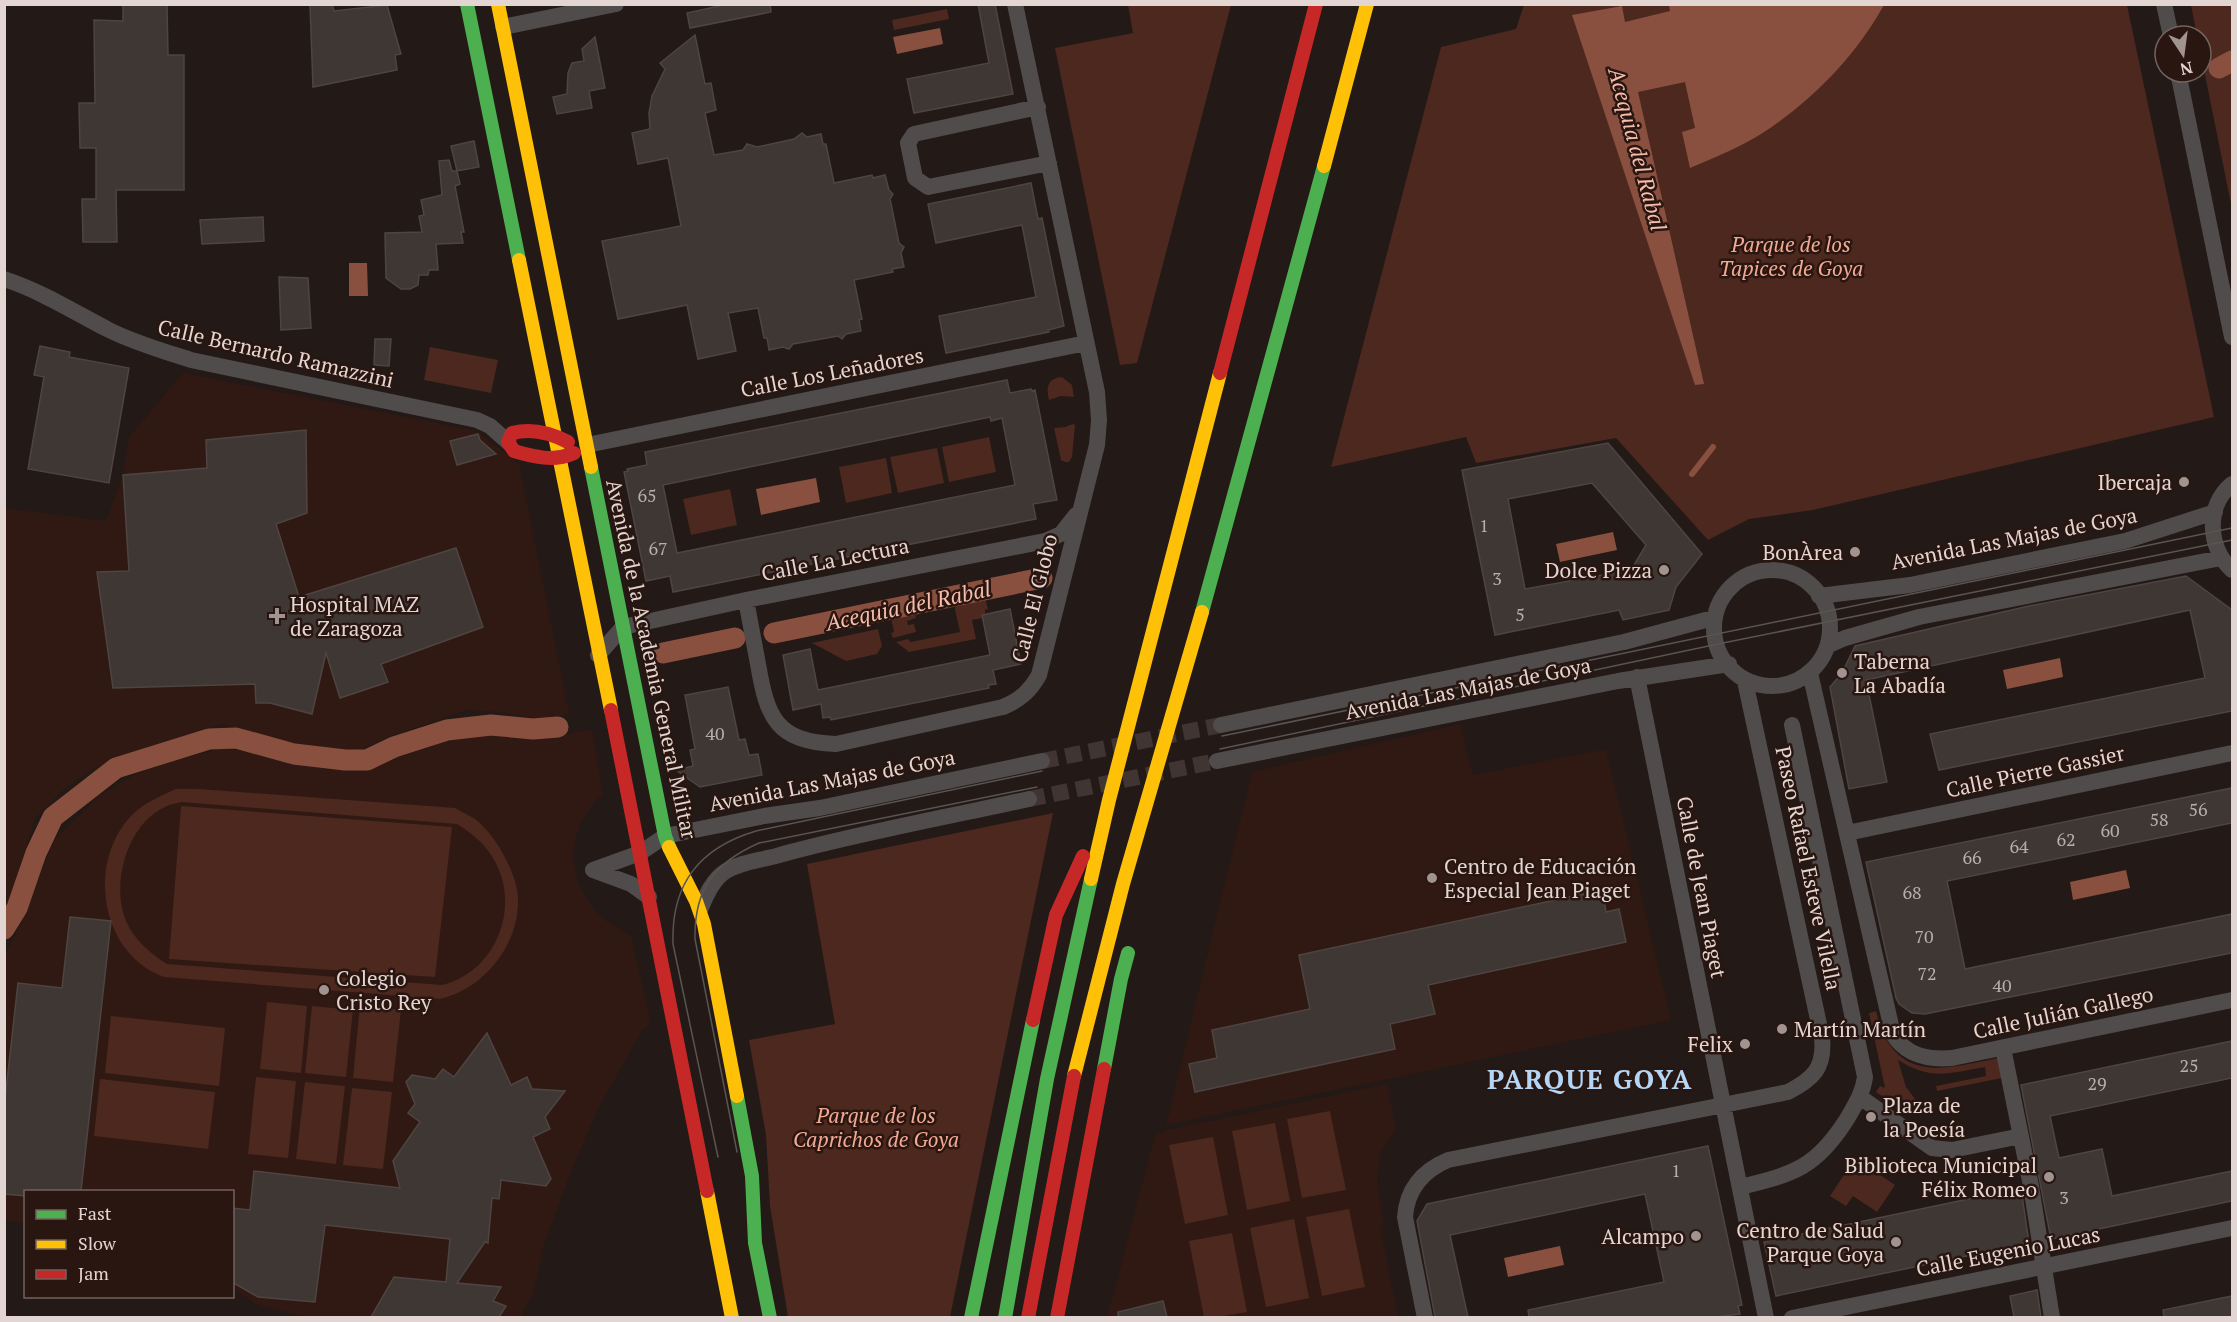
<svg xmlns="http://www.w3.org/2000/svg" width="2237" height="1322" viewBox="0 0 2237 1322" font-family="'PT Serif',serif">
  <rect width="100%" height="100%" fill="#231916"/>
  <path fill="#301912" d="M183 373 477 431 519 464 569 714 545 720 500 712 467 710 389 737 353 753 311 748 222 724 95 768 66 787 35 818 5 917V508L106 521 123 475 129 437Z
    M1460 724 1473 775 1606 749 1671 1020 1166 1125 1252 772Z
    M592 729 603 794 594 802 580 824 574 847V862L578 882 585 896 594 909 605 920 631 936 651 1024 643 1029 599 1107 572 1169 544 1245 533 1294 520 1317H307L256 1304 233 1289 232 1192H26L25 1224 5 1220V955L26 913 53 841 99 796 134 775 178 759 220 749 253 751 329 770H360L433 746 454 737 489 731 552 737Z
    M1387 1084 1396 1129 1381 1151 1377 1181 1384 1224 1380 1225 1398 1317 1107 1318 1155 1135 1168 1130Z"/>
  <path fill="#4c281e" fill-rule="evenodd" d="M1128 5H1231L1137 363 1120 365 1055 48 1133 33Z
    M1524 5H2127L2214 417 1813 510 1749 519 1708 540 1616 438 1476 463 1466 437 1331 467 1441 47 1516 29Z
    M2191 5H2232V209L2201 55V36H2197Z
    M947 9 949 19 894 30 892 20Z
    M430 347 498 360 491 393 424 380Z
    M1062 377 1072 385 1074 397 1061 396 1049 400C1046 388 1047 378 1062 377Z
    M1073 424 1075 425 1072 457 1069 462H1065L1061 460 1054 428 1065 427Z
    M989 437 996 472 949 482 942 447Z
    M937 448 944 483 898 493 890 457Z
    M886 458 892 493 846 503 839 467Z
    M730 489 737 525 691 535 683 499Z
    M985 598 988 609 985 610V614L982 615 983 618 972 620 976 639 909 652 896 642 908 639 911 642 960 632 954 605Z
    M915 613 916 618 907 621 908 625 914 624 916 632 893 638 891 633 894 632 891 618Z
    M878 629 882 646 877 654 846 661 812 643Z
    M176 789H199L455 808C461 812 469 815 475 819 495 834 517 873 518 898 520 944 484 989 440 999L164 977C100 954 86 862 132 815 144 803 160 796 176 789ZM182 802 457 824C470 832 483 842 491 855 523 902 498 972 442 985L167 964C148 952 129 935 123 912 112 871 134 808 182 802Z
    M181 806 452 827 435 977 169 959Z
    M1053 813 950 1317H788L770 1206 766 1135 749 1040 835 1024 807 864Z
    M267 1002 307 1006 301 1073 260 1069Z
    M360 1005 401 1010 393 1082 353 1078Z
    M312 1006 353 1010 346 1077 305 1073Z
    M1876 1011C1894 1084 1941 1070 1998 1058L2002 1078 1937 1091 1936 1086 1986 1076 1985 1067C1950 1073 1931 1081 1898 1060L1906 1087 1925 1112 1924 1114 1896 1095 1891 1102 1876 1092 1880 1086 1885 1088 1869 1013Z
    M111 1016 225 1028 219 1086 105 1073Z
    M256 1077 296 1081 288 1158 248 1154Z
    M100 1079 215 1092 208 1149 94 1136Z
    M305 1082 345 1086 336 1164 296 1159Z
    M352 1088 392 1092 383 1169 343 1165Z
    M1330 1111 1346 1190 1302 1198 1287 1119Z
    M1275 1123 1290 1201 1247 1210 1232 1131Z
    M1213 1137 1228 1215 1185 1224 1169 1145Z
    M1855 1158 1895 1185 1877 1212 1853 1196 1846 1206 1830 1196Z
    M1349 1209 1365 1287 1322 1296 1306 1217Z
    M1294 1219 1309 1298 1266 1307 1250 1228Z
    M1232 1233 1247 1312 1218 1317H1204L1189 1241Z"/>
  <path fill="#8a503f" d="M1669 5H1884C1855 57 1811 102 1761 134 1739 148 1713 158 1690 168L1682 132 1695 128 1685 82 1638 92 1704 384 1695 385 1572 15 1622 6 1625 22 1670 11Z
    M940 28 943 44 897 54 893 37Z
    M349 263H367L368 296H349Z
    M816 478 820 502 761 515 756 489Z
    M1613 532 1617 550 1560 562 1556 544Z
    M2060 658 2063 677 2007 689 2003 670Z
    M2126 870 2130 888 2073 900 2070 882Z
    M1560 1246 1564 1265 1508 1277 1504 1258Z"/>
  <g fill="none" stroke-linecap="round" stroke-linejoin="round">
    <path stroke="#8a503f" stroke-width="6" d="M1692 474 1713 447"/>
    <path stroke="#8a503f" stroke-width="21" d="M2219 68 2232 61
      M774 633 1042 578
      M663 653 735 638
      M4 929 17 908 36 853 53 817 116 768 209 739 236 738 294 754 345 760H367L394 747 447 730 491 725 533 729 558 727"/>
  </g>
  <path fill="#3f3734" stroke="#4e4542" stroke-width="1.5" fill-rule="evenodd" d="M123 4H167L168 55H184V190H116L117 242H83L82 199H96V148H80L79 103H95L94 20 123 21Z
    M332 4 334 11 387 5 401 54 395 55 397 70 313 87 310 5Z
    M728 4H770L771 12 690 28 687 13Z
    M978 4H995L1013 94 914 113 907 79 989 63Z
    M695 35 705 84 711 83 716 110 705 113 714 155 743 150 747 144 757 147 794 139 802 133 807 137 821 134 823 144H826L834 183 872 175 873 178 885 175 889 190 893 194 890 199 899 243 904 247 901 253 904 267 892 269 893 272 854 280 862 319 859 320 861 331 846 334 842 339 838 336 793 344 789 349 783 347 769 350 767 338H764L758 308 728 313 736 351 698 359 687 305 618 319 602 241 681 226 668 158 638 164 632 133 650 129 649 113 652 96 665 69 660 63Z
    M595 37 605 88 589 91 592 108 557 114 553 97 567 94 568 73 572 63 584 61 582 49Z
    M474 141 479 167 457 171 451 146Z
    M449 160 452 171H457L460 184 455 186 464 232H461L463 243 436 244 438 270H429L428 275H419L418 285 410 289H401L386 278 385 233 422 232 419 216 424 215 421 200 442 195 439 161Z
    M1031 183 1038 219 1042 218 1064 326 1048 330 1049 332 946 353 939 316 1036 297 1022 225 936 243 928 204Z
    M263 217 264 241 202 244 200 220Z
    M279 277 308 278 311 328 281 330Z
    M375 339H391L389 366 374 365Z
    M40 346 70 352 69 357 129 368 109 483 28 469 44 377 34 375Z
    M1007 380 1010 393 1031 389 1032 391 1035 390 1057 500 1033 504 1036 519 673 592 670 576 646 581 624 472 628 471 627 469 647 465 645 452ZM990 417 991 421 1002 418 1015 485 677 553 663 485Z
    M306 430 307 513 276 524 299 597 456 548 483 627 381 664 388 682 340 698 326 653 312 714 270 703H256L255 684 113 688 97 572 129 571 123 475 207 468 206 440Z
    M478 434 480 440 496 454 457 465 450 441Z
    M1608 443 1702 554 1676 587 1669 610 1623 620 1619 610 1495 635 1462 470ZM1592 483 1646 545 1631 570 1525 589 1508 499Z
    M2186 576 2232 610V711L1939 770 1930 734 2205 678 2190 610 1866 680 1887 782 1849 789 1830 687 1842 673 1855 646 2029 606Z
    M1010 609 1021 664 993 670 996 684 988 685 989 688 831 720 830 717 823 718 821 704 793 710 783 655 810 649 818 690 990 655 982 615Z
    M728 687 739 740 745 739 749 755 758 754 762 775 700 787 676 770 693 766 690 750 695 749 685 695Z
    M2232 788V823L1947 881 1965 969 2232 914V953L1925 1014 1912 1013 1899 1004 1896 998 1866 862Z
    M1602 890 1606 912 1619 909 1626 942 1428 985 1435 1014 1390 1024 1395 1049 1195 1092 1189 1064 1217 1058 1212 1030 1310 1009 1299 955Z
    M70 917 111 921 81 1191H26V1196L4 1194V1108L18 983 62 988Z
    M487 1033 511 1085 527 1077 532 1089 565 1091 545 1117 550 1129 533 1137 551 1179 546 1186 501 1180 499 1199 492 1198 488 1243 485 1242 457 1283 501 1287 493 1301 506 1306 499 1317H371L394 1277 446 1282 450 1239 325 1225 315 1302 258 1297 232 1282V1208L250 1210 254 1171 400 1188 393 1161 420 1122 408 1113 415 1104 406 1082 412 1075 435 1079 443 1069 454 1077Z
    M2232 1041V1078L2050 1116 2059 1158 2102 1149 2112 1196 2232 1171V1201L2051 1239 2021 1085Z
    M1708 1146 1742 1305 1738 1306 1740 1314 1715 1317H1529L1528 1310 1664 1282 1645 1194 1450 1235 1468 1317H1435L1417 1221 1427 1204Z
    M2021 1188 2029 1243 1776 1296 1764 1242Z
    M2037 1290 2041 1317H2014L2010 1296Z
    M2232 1296V1317H2164L2163 1310Z
    M1163 1301 1167 1317H1118V1312Z"/>
  <g fill="none" stroke-linecap="round" stroke-linejoin="round">
    <path stroke="#403532" stroke-width="16" stroke-dasharray="16 8" stroke-linecap="butt" d="M1042 761 1221 725
      M1029 799 1217 761"/>
    <path stroke="#504c4b" stroke-width="16" d="M2164 4 2171 36
      M503 27 616 4
      M2178 72 2232 337
      M1038 107 914 134 908 143 915 178 928 187 1049 163
      M4 279C41 291 74 312 109 330 135 343 163 351 191 360L477 420 490 426 508 442
      M587 445 1086 343
      M2232 484C2205 506 2208 548 2232 570
      M1714 628a58 58 0 1 1 116 0a58 58 0 1 1-116 0Z
      M1819 596 1910 585 2125 541 2215 512
      M746 600C750 621 754 643 758 664 767 717 776 742 836 744L1003 707C1020 700 1030 691 1039 675L1097 445 1099 420 1097 392 1015 4
      M1829 645 1845 638 1919 617 2221 558
      M598 655 623 627 746 600 1045 541 1061 534 1076 515
      M1810 673 1893 1034C1906 1056 1928 1060 1952 1058L2232 1000
      M1637 677 1766 1318
      M1221 725 1624 642 1713 618
      M1217 761 1618 681 1729 664
      M1847 833 2232 753
      M593 870 640 853 665 836 764 816 820 808 1042 761
      M593 870 631 884 649 897
      M701 908C706 895 713 879 726 871 743 861 765 860 783 854 864 832 947 817 1029 799
      M2003 1048 2031 1186 2052 1318
      M1860 1097 1932 1148 1952 1150 2021 1136
      M1740 1187C1794 1174 1816 1168 1847 1119 1855 1105 1863 1093 1865 1077L1792 725
      M1425 1318 1405 1217C1407 1189 1422 1171 1448 1160L1788 1092C1813 1079 1825 1068 1822 1038L1745 681
      M1792 1318 2232 1228"/>
    <path stroke="#4caf50" stroke-width="14" d="M467 4 519 260
      M591 467 665 836 669 847
      M1202 612 1324 166
      M1104 1069 1121 979 1128 953
      M737 1096 752 1176 755 1243 770 1318
      M971 1318 1033 1020
      M1005 1318 1047 1079 1091 879"/>
    <path stroke="#ffc107" stroke-width="14" d="M498 4 591 467
      M1324 166 1367 4
      M519 260 611 710
      M669 847 696 901 704 924 737 1096
      M1091 879 1109 800 1220 373
      M1074 1076 1123 884 1202 612
      M707 1191 732 1318"/>
    <path stroke="#c62828" stroke-width="14" d="M1220 373 1316 4
      M568 442C551 433 531 428 512 433L508 442 514 451C534 457 554 462 574 453
      M611 710 707 1191
      M1033 1020 1056 915 1083 856
      M1028 1318 1074 1076
      M1057 1318 1104 1069"/>
    <path stroke="#5a5452" stroke-width="1.5" d="M1222 736 2232 528
      M1220 749 1718 644 2232 540
      M737 1152 695 939C694 889 714 863 759 843L1037 787
      M718 1157 673 944C671 884 699 848 756 831L1042 771"/>
  </g>
  <g fill="#a09390" stroke="#291610" stroke-width="2">
    <circle cx="2184" cy="482" r="6"/>
    <circle cx="1855" cy="552" r="6"/>
    <circle cx="1664" cy="570" r="6"/>
    <path d="M274 607h6v6h6v6h-6v6h-6v-6h-6v-6h6z"/>
    <circle cx="1842" cy="673" r="6"/>
    <circle cx="1432" cy="878" r="6"/>
    <circle cx="324" cy="990" r="6"/>
    <circle cx="1782" cy="1029" r="6"/>
    <circle cx="1745" cy="1044" r="6"/>
    <circle cx="1871" cy="1117" r="6"/>
    <circle cx="2049" cy="1177" r="6"/>
    <circle cx="1696" cy="1236" r="6"/>
    <circle cx="1896" cy="1242" r="6"/>
  </g>
  <g text-anchor="middle" dominant-baseline="central" stroke-width="5" stroke-linejoin="round" paint-order="stroke">
    <g font-size="18" fill="#baaeaa">
      <text x="647" y="495">65</text>
      <text x="1484" y="525">1</text>
      <text x="658" y="548">67</text>
      <text x="1497" y="578">3</text>
      <text x="1520" y="614">5</text>
      <text x="715" y="733">40</text>
      <text x="2198" y="809">56</text>
      <text x="2159" y="819">58</text>
      <text x="2110" y="830">60</text>
      <text x="2066" y="839">62</text>
      <text x="2019" y="846">64</text>
      <text x="1972" y="857">66</text>
      <text x="1912" y="892">68</text>
      <text x="1924" y="936">70</text>
      <text x="1927" y="973">72</text>
      <text x="2002" y="985">40</text>
      <text x="2189" y="1065">25</text>
      <text x="2097" y="1083">29</text>
      <text x="1676" y="1170">1</text>
      <text x="2064" y="1197">3</text>
    </g>
    <g font-size="21" font-style="italic" fill="#f4a993" stroke="#291610">
      <text x="1791" y="244">Parque de los<tspan x="1791" dy="24">Tapices de Goya</tspan></text>
      <text x="876" y="1115">Parque de los<tspan x="876" dy="24">Caprichos de Goya</tspan></text>
    </g>
    <g font-size="21" fill="#e3d5d1" stroke="#291610">
      <text transform="translate(276 353) rotate(13)">Calle Bernardo Ramazzini</text>
      <text transform="translate(832 372) rotate(-11)">Calle Los Leñadores</text>
      <text transform="translate(2014 538) rotate(-11)">Avenida Las Majas de Goya</text>
      <text transform="translate(835 559) rotate(-11)">Calle La Lectura</text>
      <text transform="translate(1034 598) rotate(-76)">Calle El Globo</text>
      <text transform="translate(652 659) rotate(78)">Avenida de la Academia General Militar</text>
      <text transform="translate(1468 688) rotate(-11)">Avenida Las Majas de Goya</text>
      <text transform="translate(2035 771) rotate(-12)">Calle Pierre Gassier</text>
      <text transform="translate(832 780) rotate(-11)">Avenida Las Majas de Goya</text>
      <text transform="translate(1809 868) rotate(78)">Paseo Rafael Esteve Vilella</text>
      <text transform="translate(1702 887) rotate(79)">Calle de Jean Piaget</text>
      <text transform="translate(2063 1012) rotate(-12)">Calle Julián Gallego</text>
      <text transform="translate(2008 1251) rotate(-11)">Calle Eugenio Lucas</text>
    </g>
    <g font-size="21" fill="#e3d5d1" stroke="#291610" text-anchor="end">
      <text x="2172" y="482">Ibercaja</text>
      <text x="1843" y="552">BonÀrea</text>
      <text x="1652" y="570">Dolce Pizza</text>
      <text x="290" y="604" text-anchor="start">Hospital MAZ<tspan x="290" dy="24">de Zaragoza</tspan></text>
      <text x="1854" y="661" text-anchor="start">Taberna<tspan x="1854" dy="24">La Abadía</tspan></text>
      <text x="1444" y="866" text-anchor="start">Centro de Educación<tspan x="1444" dy="24">Especial Jean Piaget</tspan></text>
      <text x="336" y="978" text-anchor="start">Colegio<tspan x="336" dy="24">Cristo Rey</tspan></text>
      <text x="1794" y="1029" text-anchor="start">Martín Martín</text>
      <text x="1733" y="1044">Felix</text>
      <text x="1883" y="1105" text-anchor="start">Plaza de<tspan x="1883" dy="24">la Poesía</tspan></text>
      <text x="2037" y="1165">Biblioteca Municipal<tspan x="2037" dy="24">Félix Romeo</tspan></text>
      <text x="1884" y="1230">Centro de Salud<tspan x="1884" dy="24">Parque Goya</tspan></text>
      <text x="1684" y="1236">Alcampo</text>
    </g>
    <g font-size="22" font-style="italic" fill="#f7bdac" stroke="#291610">
      <text transform="translate(1638 149) rotate(75)">Acequia del Rabal</text>
      <text transform="translate(908 605) rotate(-12)">Acequia del Rabal</text>
    </g>
    <g font-size="27" font-weight="bold" letter-spacing="1.5" fill="#b3d6f7" stroke="#291610">
      <text x="1590" y="1079">PARQUE GOYA</text>
    </g>
  </g>
  <rect width="2237" height="1322" fill="none" stroke="#e3d5d1" stroke-width="12"/>
  <rect x="24" y="1190" width="210" height="108" fill="#291610" stroke="#73625d" stroke-width="1.5"/>
  <rect x="36" y="1210" width="30" height="9" fill="#4caf50" stroke="#73625d" stroke-width="1.5"/>
  <text x="78" y="1220" font-size="18" fill="#e3d5d1">Fast</text>
  <rect x="36" y="1240" width="30" height="9" fill="#ffc107" stroke="#73625d" stroke-width="1.5"/>
  <text x="78" y="1250" font-size="18" fill="#e3d5d1">Slow</text>
  <rect x="36" y="1270" width="30" height="9" fill="#c62828" stroke="#73625d" stroke-width="1.5"/>
  <text x="78" y="1280" font-size="18" fill="#e3d5d1">Jam</text>
  <g transform="translate(2183 54) rotate(167)"><circle r="28" fill="#291610" stroke="#73625d" stroke-width="1.5"/>
  <path d="M0-4.5L10 22L0 15L-10 22Z" fill="#a09390"/>
  <text y="-9" font-size="16" font-weight="bold" text-anchor="middle" fill="#e3d5d1">N</text>
  </g>
</svg>
